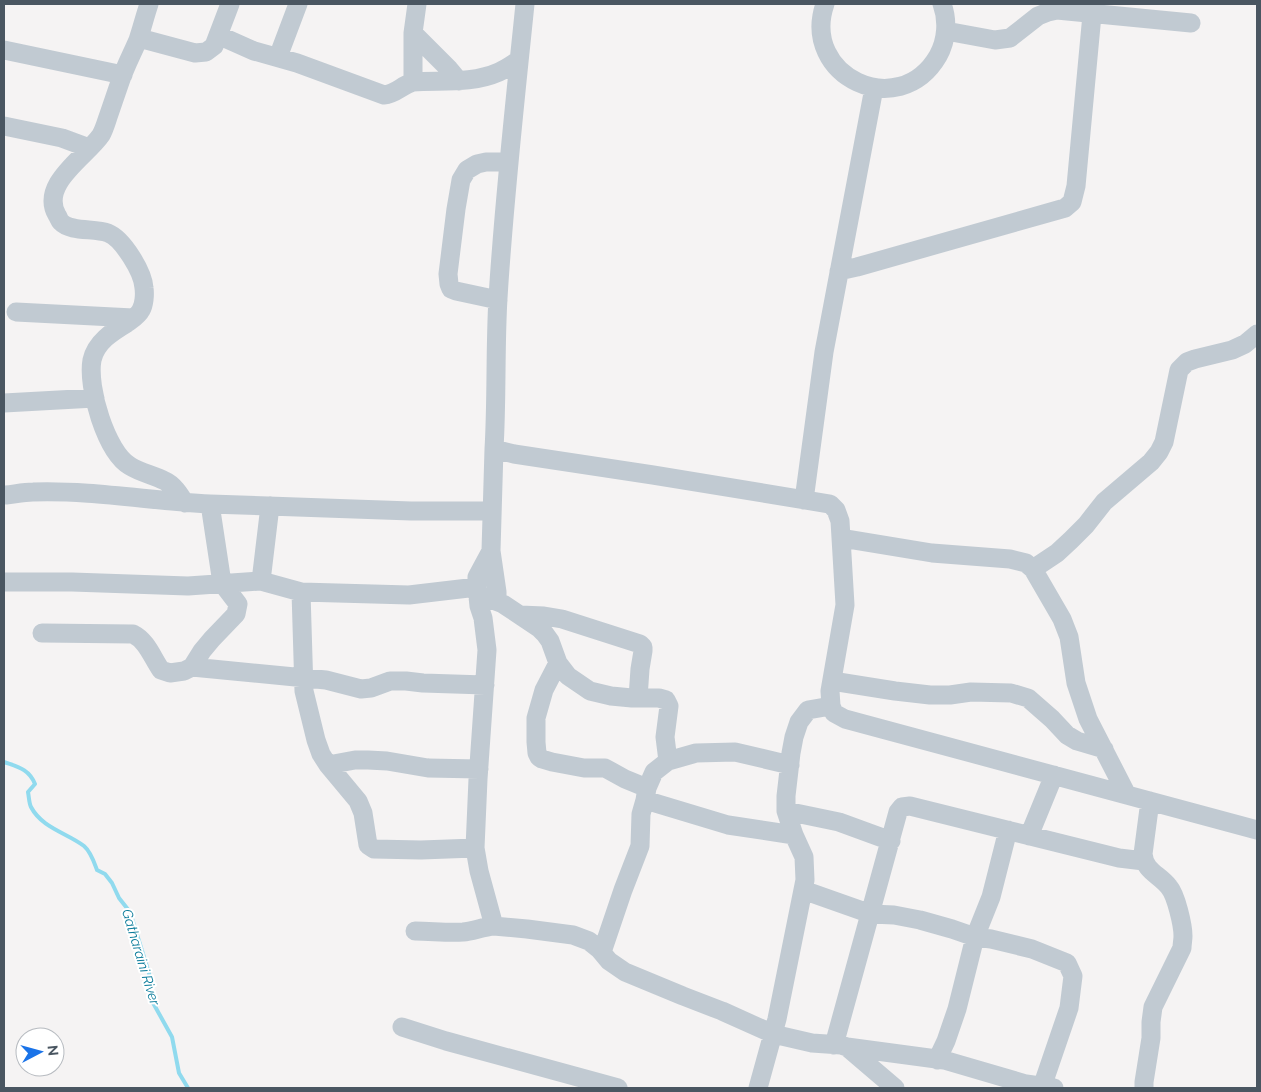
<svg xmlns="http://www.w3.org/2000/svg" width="1261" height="1092" viewBox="0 0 1261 1092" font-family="Raleway,sans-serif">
  <rect width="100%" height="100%" fill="#f5f3f3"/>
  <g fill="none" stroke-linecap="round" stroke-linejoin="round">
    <path stroke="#90daee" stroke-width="4" d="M4 762C18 767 29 769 35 784L28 792C29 797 29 803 31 807 42 828 67 833 84 846 91 852 94 862 97 870L105 874 112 883 119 898 130 912 149 973 152 1001 172 1037 179 1073 188 1088"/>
    <path stroke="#c1cad2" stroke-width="19" d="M149 4C145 16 142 28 138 40 132 54 125 67 120 82 116 94 112 105 108 117 106 123 104 130 101 135 87 156 39 184 57 215 59 218 59 220 61 222 70 232 95 228 108 233 123 239 143 272 144 288 145 295 144 305 141 310 138 316 131 320 127 323 112 332 96 342 92 360 87 387 106 452 130 466 141 473 154 475 165 481 174 485 180 495 185 503
      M525 4C515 102 504 199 498 298 495 348 497 399 494 449L514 454 653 475 830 504 836 510 840 521 845 605 830 691 831 706 834 713 845 719 1257 830
      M825 4C800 76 899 123 938 56 947 40 948 20 942 4
      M946 31 995 40 1010 38 1038 16 1048 12 1057 10 1191 23
      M413 33 449 69 459 81
      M218 35 254 51 297 63 384 95C396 94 402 85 413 82 442 80 472 84 499 72 506 69 513 64 519 60
      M139 38 195 53 206 52 214 46 230 4
      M4 50 123 75
      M278 57 298 4
      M413 82V33L417 4
      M4 126 62 138 89 148
      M839 271 857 267 1065 208 1072 202 1076 186 1093 4
      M498 300 456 291 451 289 449 284 448 274 456 209 461 180 467 170 477 164 486 162H508
      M16 312 133 318
      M4 403 95 398
      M494 449 491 551 477 577V587L479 606 483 618 487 650 478 779 475 848 479 871 494 926 527 929 573 935 589 941 599 949 609 961 625 972 683 996 722 1011 773 1034 812 1043 841 1045 847 1047 944 1060 1026 1084 1054 1088
      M6 495C15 494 24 492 33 492 92 490 151 501 210 504L411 511H492
      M804 500 824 352 874 88
      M841 538 932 553 1010 559 1026 563 1033 569 1062 619 1069 637 1076 683 1088 719 1127 795
      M491 551 497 592V601
      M1033 569 1057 553 1071 540 1086 525 1104 502 1151 462 1159 452 1164 442 1179 370 1187 362 1195 359 1232 350 1245 344 1257 334
      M261 581 270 506
      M4 582H72L188 586 261 581 301 592 409 595 477 587
      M301 592 304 691 316 740 321 754 328 765 358 801 363 813 368 845 374 849 421 850 475 848
      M477 594 503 604 539 628 545 634 550 641 558 663 568 676 590 691 611 696 632 698H659L666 700 669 706 665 737 668 761
      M520 615 544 616 562 619 640 644 643 647V651L640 669 638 698
      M42 633 133 634C147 641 152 657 161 670L170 673 184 671 192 667 202 651 212 639 236 614 238 604 222 583 210 504
      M558 663 544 690 536 718V742L537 753 539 757 542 759 552 762 584 768H605L625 779 647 788
      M192 667 326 680 361 689 371 688 390 681H406L423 683 485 685
      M832 681 895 691 930 695H950L971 692 1011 693 1028 698 1052 719 1067 735 1077 741 1104 749
      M328 765 355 760H368L387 761 428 768 479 769
      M645 800 728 825 794 835
      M786 811 839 822 891 841
      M1029 836 1054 775
      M803 890 871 914 894 915 920 920 952 929 975 937 991 939 1032 949 1067 963 1073 976 1069 1008 1042 1087
      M415 931C431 931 447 933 463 932 473 931 483 927 494 926
      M602 952 623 890 640 846 641 814 645 800 647 788 654 772 668 761 696 753 735 752 790 765
      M402 1027 446 1041 618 1088
      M834 1045 898 812 902 807 910 806 1119 858 1144 861
      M847 1047 895 1088
      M937 1060 946 1041 957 1009 975 937 991 897 1008 830
      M758 1088 777 1019 805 880 804 857 794 835 786 811V796L791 753 794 737 799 722 808 710 831 706
      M1144 1088V1082L1151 1038V1022L1153 1007 1182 948C1182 944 1183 940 1183 936 1183 925 1176 895 1169 887 1159 874 1145 872 1143 854L1150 801"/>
  </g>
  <g text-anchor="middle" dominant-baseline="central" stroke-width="4" stroke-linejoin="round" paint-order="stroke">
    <g font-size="14" font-style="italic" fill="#0c7c9b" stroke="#fff">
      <text transform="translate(141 957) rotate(73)">Gatharaini River</text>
    </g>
  </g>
  <rect width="1261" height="1092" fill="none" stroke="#4a5661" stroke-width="10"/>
  <g transform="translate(40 1052) rotate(84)"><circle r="24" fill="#ffffff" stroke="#b7bbc0"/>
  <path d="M0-4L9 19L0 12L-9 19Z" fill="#1a73e8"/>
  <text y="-8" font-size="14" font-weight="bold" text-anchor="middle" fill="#4a5661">N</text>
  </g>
</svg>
